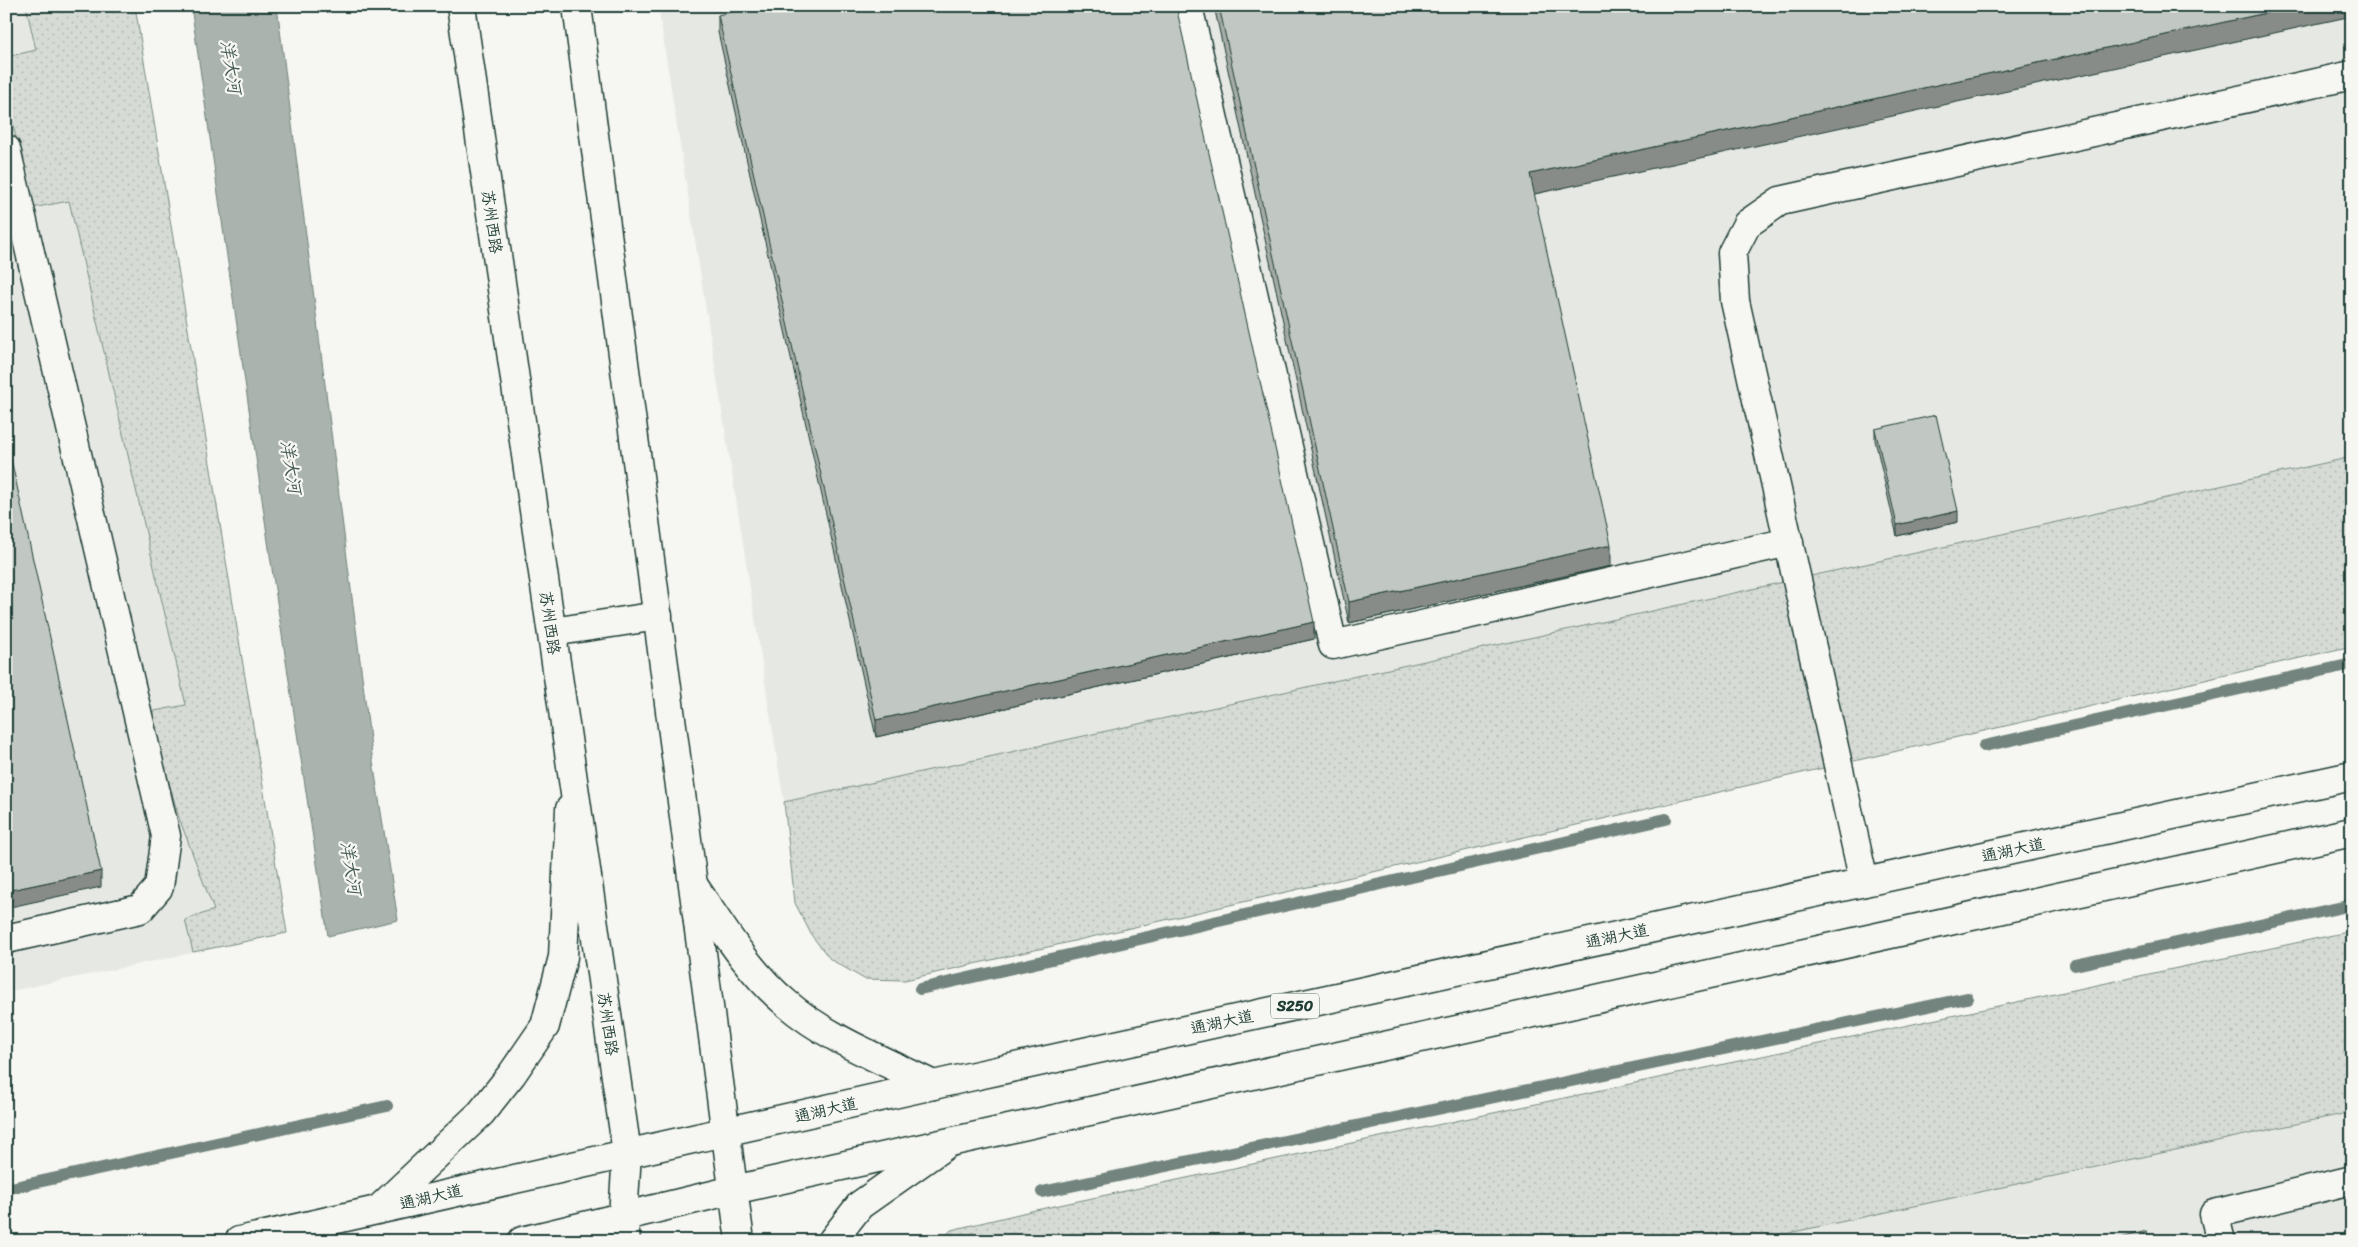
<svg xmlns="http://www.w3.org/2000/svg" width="2358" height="1247" viewBox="0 0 2358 1247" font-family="Sriracha,'LXGW WenKai TC',sans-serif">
  <defs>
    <pattern id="green-dots" width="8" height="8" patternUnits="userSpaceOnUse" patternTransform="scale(1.25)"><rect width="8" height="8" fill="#d6dbd6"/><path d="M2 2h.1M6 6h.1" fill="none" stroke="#b7bdb8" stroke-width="1.8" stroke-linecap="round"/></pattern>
  </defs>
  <rect width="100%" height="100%" fill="#f6f6f2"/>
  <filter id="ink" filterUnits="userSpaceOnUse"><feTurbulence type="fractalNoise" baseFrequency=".02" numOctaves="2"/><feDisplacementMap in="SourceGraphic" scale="10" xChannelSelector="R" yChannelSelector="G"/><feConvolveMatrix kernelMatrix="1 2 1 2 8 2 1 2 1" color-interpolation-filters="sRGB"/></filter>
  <g filter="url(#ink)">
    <path fill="#e6e8e4" d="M6 6H135L287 933 6 992Z
      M658 6H2352V457L784 802Z
      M2352 1112V1241H1752Z"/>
    <path fill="url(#green-dots)" stroke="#7a8c85" d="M26 6H135L287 933 193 952 185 920 214 910 179 818 149 712 186 705 69 201 32 208 6 94V57L36 50Z
      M2352 457V646L905 980 864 979 830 959 812 936 795 903 784 802Z
      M2352 931V1112L1752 1241H940L951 1230 1031 1211Z"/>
    <path fill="#aab3ae" stroke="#72847d" d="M191 6H277L372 755 398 920 328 936 273 576Z"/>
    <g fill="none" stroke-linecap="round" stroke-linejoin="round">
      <path stroke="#72847d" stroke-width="12" d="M1984 746 2352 664
        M2075 965 2352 905
        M920 989 1666 819
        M6 1189 387 1106
        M1042 1192 1967 998"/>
      <g stroke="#1f3d34" stroke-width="31">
        <path id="minor" d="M1188 6 1333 645 1789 542
          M6 149 166 836 159 887 140 909 6 939
          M552 632 658 616
          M1864 882 1735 301 1732 253 1747 224 1780 201 2352 75
          M694 886C721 926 748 971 786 1003 826 1038 885 1061 933 1085
          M379 1209 481 1113 512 1074 545 1026 563 957 570 809
          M832 1241 860 1205 948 1143
          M2221 1241 2214 1214 2352 1180"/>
      </g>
      <g stroke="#1f3d34" stroke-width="31">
        <path id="major" d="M461 6 627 1153 623 1217 626 1241
          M577 6 740 1241
          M239 1241 969 1077 2352 776
          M522 1241 733 1190 2352 832"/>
      </g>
      <use href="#minor" stroke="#f6f6f2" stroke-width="28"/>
      <use href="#major" stroke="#f6f6f2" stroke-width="28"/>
    </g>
    <path fill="#a6aca8" stroke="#1f3d34" d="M1214 6H2352L1534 194 1611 566 1349 623Z
      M718 15 1314 639 876 737 718 32Z
      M1875 429 1958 522 1897 536 1875 440Z"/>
    <path fill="#878c88" stroke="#1f3d34" d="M2298 6H2352V16L1530 195V174Z
      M1958 511V522L1897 536V525Z
      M1611 545V566L1349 623V602Z
      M1314 622V639L876 737V720Z
      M101 871V887L6 908V891Z"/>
    <path fill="#c1c8c3" stroke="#1f3d34" d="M757 6H1176L1314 622 876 720 718 15Z
      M1219 6H2298L1530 174 1611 545 1349 602Z
      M1936 415 1958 511 1897 525 1875 429Z
      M6 436 101 871 6 891Z
      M2147 1231 2149 1241H2107Z"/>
  </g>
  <g text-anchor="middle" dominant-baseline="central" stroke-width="4.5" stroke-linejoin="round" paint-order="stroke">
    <rect fill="#f6f6f2" stroke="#60746d" stroke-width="1" x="1271" y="993.5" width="48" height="25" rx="4"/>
    <g font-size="15" font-weight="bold" fill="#1f3d34">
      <text x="1295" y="1006">S250</text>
    </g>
    <g font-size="16" fill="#1f3d34" stroke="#f6f6f2">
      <text transform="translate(492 222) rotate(82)">苏州西路</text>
      <text transform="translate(550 623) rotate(82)">苏州西路</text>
      <text transform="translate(2013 850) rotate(-12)">通湖大道</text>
      <text transform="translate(1617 936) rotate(-12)">通湖大道</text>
      <text transform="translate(1222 1022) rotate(-12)">通湖大道</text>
      <text transform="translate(608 1024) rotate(82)">苏州西路</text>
      <text transform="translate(826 1110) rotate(-13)">通湖大道</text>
      <text transform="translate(431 1197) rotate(-13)">通湖大道</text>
    </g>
    <g font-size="18" font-style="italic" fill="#425a52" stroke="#f6f6f2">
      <text transform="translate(231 67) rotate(81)">洋大河</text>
      <text transform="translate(291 467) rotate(81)">洋大河</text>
      <text transform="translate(351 868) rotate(81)">洋大河</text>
    </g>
  </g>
  <rect width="2358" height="1247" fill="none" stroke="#f6f6f2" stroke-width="25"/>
  <rect x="12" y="12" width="2333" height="1222" fill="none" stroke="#1f3d34" stroke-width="2" filter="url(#ink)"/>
</svg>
